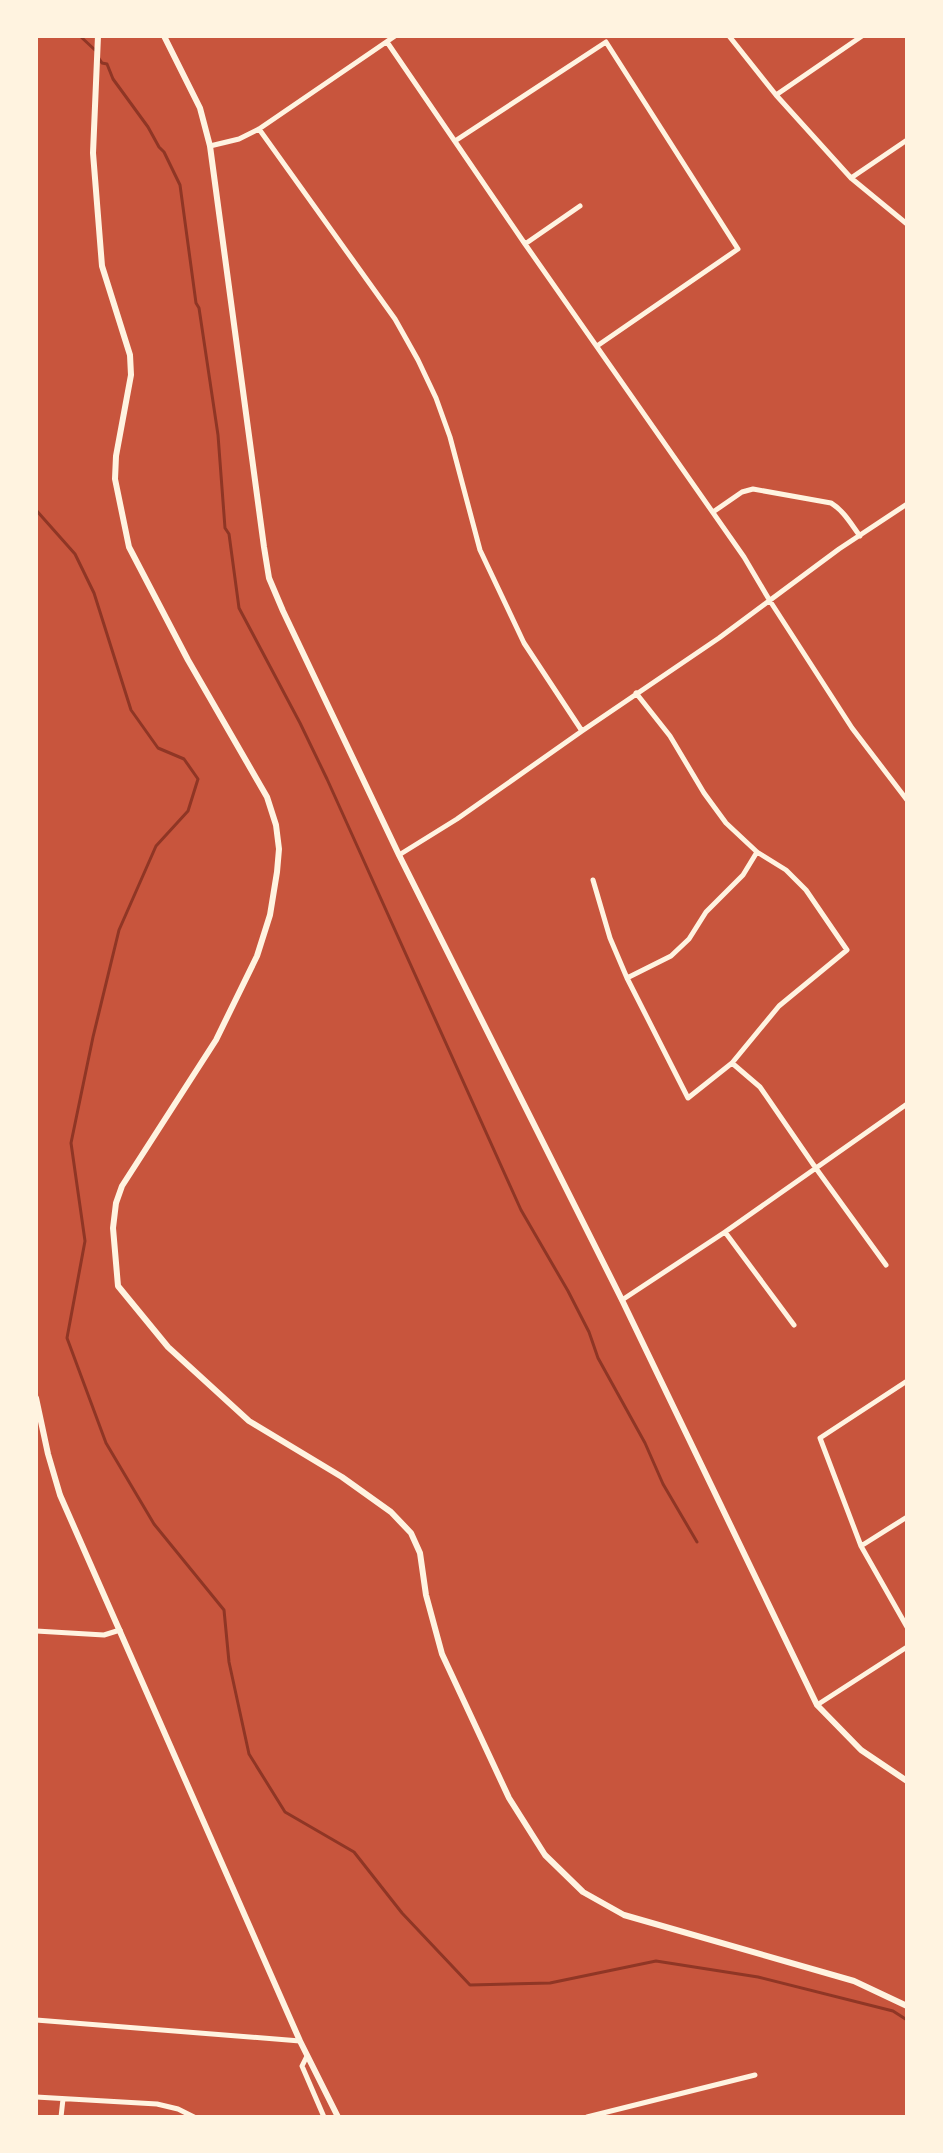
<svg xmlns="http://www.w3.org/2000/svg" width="943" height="2153" viewBox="0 0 943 2153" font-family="'Noto Sans',sans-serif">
  <rect width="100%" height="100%" fill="#c8553d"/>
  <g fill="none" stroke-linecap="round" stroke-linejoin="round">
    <path stroke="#8f3625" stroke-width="3" d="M80 36 95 50
      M98 57 102 63 107 64 113 79 148 127 159 147 164 152 180 185 196 303 199 308 218 435 225 528 229 534 239 608 300 723 327 779 521 1210 568 1291 589 1332 598 1358 645 1443 663 1484 697 1542
      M36 510 75 554 94 593 131 710 158 748 184 759 198 779 188 811 156 846 119 930 93 1037 71 1143 85 1241 67 1338 106 1443 154 1524 224 1610 229 1662 249 1754 285 1812 354 1852 402 1913 470 1985 550 1983 656 1961 758 1977 893 2011 907 2020"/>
    <path stroke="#fff3e0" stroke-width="5" d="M729 36 776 95 851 178 907 224
      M387 42 525 244 744 557 770 601 852 728 907 800
      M776 95 862 36
      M259 129 395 319 418 360 436 398 450 437 480 550 524 643 582 731
      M455 141 606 42 738 249 597 346
      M210 146 239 139 259 129 395 36
      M851 178 907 140
      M525 244 580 206
      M713 512 742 492 753 489 831 503C844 511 851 524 860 536
      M399 855 457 819 582 731 719 638 839 549 907 504
      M593 880 610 938 627 978 688 1098 732 1063 779 1006 847 950 806 890 786 870 757 852 726 823 704 793 670 736 636 693
      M627 978 671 956 689 939 706 912 743 875 757 852
      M732 1063 760 1087 815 1167 886 1265
      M725 1232 794 1325
      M622 1300 725 1232 907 1104
      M907 1381 820 1438 861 1546 907 1627
      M861 1546 907 1517
      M36 1631 104 1635 120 1630
      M817 1705 907 1647
      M36 2020 300 2041
      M307 2056 302 2066 324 2117
      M36 2097 157 2104 178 2109 194 2117
      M61 2117 63 2099
      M587 2117 755 2075"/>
    <path stroke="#fff3e0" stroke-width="6" d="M98 36 93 153 102 266 130 355 131 375 116 456 115 479 129 547 188 660 267 797 276 825 279 849 277 872 270 915 257 956 216 1040 122 1186 116 1203 113 1228 118 1286 168 1347 249 1421 342 1477 391 1512 411 1533 420 1553 426 1595 442 1654 509 1798 545 1855 583 1892 624 1915 854 1981 907 2006
      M164 36 200 108 210 146 264 547 269 578 283 611 399 855 622 1300 817 1705 861 1750 907 1781
      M36 1398 48 1454 60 1495 300 2041 338 2117"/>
  </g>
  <rect width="943" height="2153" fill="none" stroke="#fff3e0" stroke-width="76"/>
</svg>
